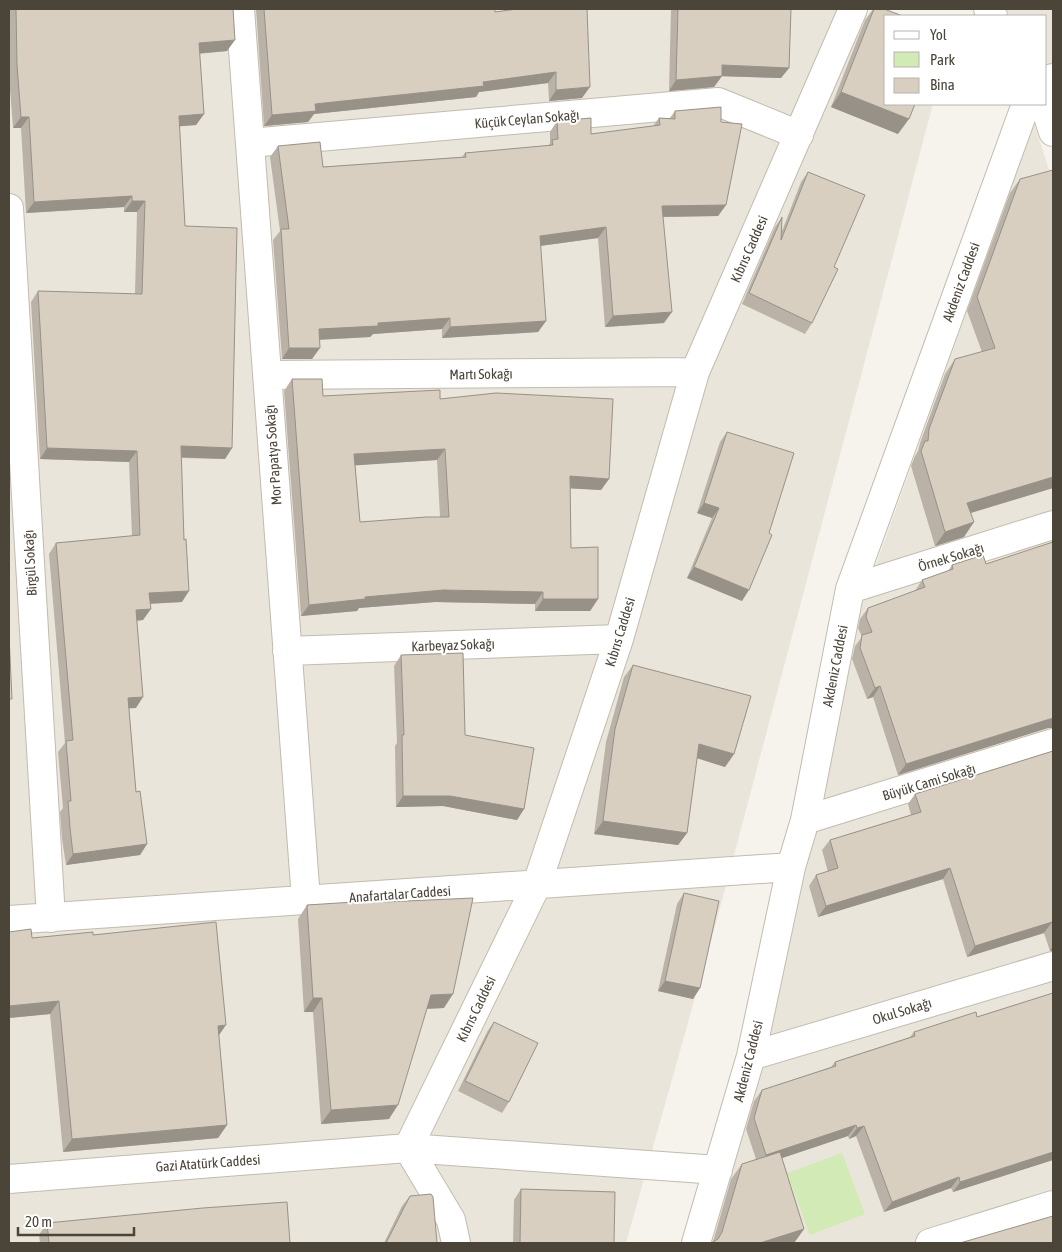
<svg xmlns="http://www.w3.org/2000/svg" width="1062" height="1252" viewBox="0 0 1062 1252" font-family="'Asap Condensed',sans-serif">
  <rect width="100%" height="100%" fill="#f6f3ec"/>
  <path fill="#eae5da" d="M9 9H844L865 28 886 104H933L716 923 626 1243H9Z
    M1002 9H1053V98L1046 85V16H1006Z
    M1034 124 1053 182V1243H711L733 1166 854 626Z"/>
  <path fill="#d2eab5" d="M842 1153 865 1214 810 1235 787 1173Z"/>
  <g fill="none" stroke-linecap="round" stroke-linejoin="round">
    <g stroke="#c2bbae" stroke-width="30">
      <path id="minor" d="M240 9 306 900
        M988 9 993 16
        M1046 80 1053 78
        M1044 104 1053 132
        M250 143 718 102 799 135
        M9 208 51 918
        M267 375 695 372
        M850 589 1053 525
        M287 651 619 639
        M805 820 1053 743
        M9 920 791 867
        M751 1056 1053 966
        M9 1179 408 1148 718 1170
        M456 1243 451 1220 408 1148 537 884 619 639 695 372 853 9
        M696 1243 751 1056 791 867 805 820 850 589 1026 104
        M930 1243 1053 1205"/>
    </g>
    <use href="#minor" stroke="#fff" stroke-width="28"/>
  </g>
  <path fill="#bab2a6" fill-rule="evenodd" d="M9 9H233L227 51 199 54 204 114 196 125 179 126 185 226 232 448 225 459 181 458 182 602 150 604 143 620 137 621 136 708H129L136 792 147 844 140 855 66 865 62 839 60 812 63 808 58 752 65 743 49 554 56 543 132 536 129 462 40 459 31 302 38 291 135 294 137 212H124V207L26 213 21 128H13L9 76Z
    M256 9H495V12L582 98 549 101 548 83 479 92 476 97 314 114 308 122 264 126Z
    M671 9H791L789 68 781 78 722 76 714 87 669 91Z
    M873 9H884L898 134 831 107 865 20Z
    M675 111 721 122 726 205 718 216 663 217 664 323 605 327 598 238 540 246 546 321 538 332 442 338V329L373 334 370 337 319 340 312 359H282L273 240 280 231 270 157 278 146 323 167 462 157 465 153 548 146 550 143V132L557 121 591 134 653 126 659 118H670Z
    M808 172 834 267 812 323 805 334 742 304 775 227 782 217V231L801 182Z
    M1020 179 1053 488 971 513 964 537 935 546 911 466 915 456 918 451 920 443 945 374 955 359 982 352 967 311 1010 193Z
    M292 379 323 396 440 399 609 479 601 490 570 488 571 548 598 599 590 611H535V604L435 602 359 608 357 611 301 616 284 391ZM437 460 440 517 360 522 355 465Z
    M727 432 742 601 687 578 712 518 697 513 720 442Z
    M986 564 1048 728 898 775 873 697 867 699 852 659 855 646 862 637 858 628 860 619 868 608 915 591 922 580 948 571 952 565Z
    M401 655 524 809 517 820 443 806 396 807 395 746 397 743 394 666Z
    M633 665 734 754 725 767 697 758 687 833 678 845 594 834 606 742 624 677Z
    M1053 751V951H1050L1044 933 967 957 943 879 818 917 809 886 816 875 828 872 822 850 830 840 911 815 908 804 915 794Z
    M684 893 700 988 693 999 658 991 677 904Z
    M385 902 444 1008 427 1009 389 1119 321 1124 313 1012H304L298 919 307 905Z
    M9 932 32 938 93 935 219 1036 227 1125 218 1138 63 1152 50 1014 9 1018Z
    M1053 993V1160L953 1192 951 1188 884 1212 856 1136 849 1139 848 1136 782 1158 804 1229 794 1243H710L713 1242 731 1179 742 1164 756 1159 746 1129 754 1101 762 1090 831 1067 835 1062 910 1037 914 1032 977 1017Z
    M494 1022 509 1102 502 1113 458 1091 487 1032Z
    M521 1189 614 1243H513L514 1200Z
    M410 1196 437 1243H384L402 1206Z
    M47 1223 290 1243H40L39 1235Z"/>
  <path fill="#979187" d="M235 40 227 51 191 54 199 43Z
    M722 65 789 68 781 78 714 76Z
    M556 72 548 83 479 92 476 97 314 114 308 122 264 126 272 115 315 104Z
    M722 76 714 87 669 91 676 80Z
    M590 87 582 98 549 101 556 90Z
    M841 92 909 119 898 134 831 107Z
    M204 114 196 125 171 127 179 116Z
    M21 117H29L21 128H13Z
    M132 196 124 207 26 213 34 202Z
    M132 201H145L137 212H124Z
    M726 205 718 216 654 217 662 206Z
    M606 227 598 238 532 247 540 236Z
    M672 312 664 323 605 327 613 316Z
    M450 318 442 329 373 334 370 337 311 340 319 329 378 323Z
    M546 321 538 332 442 338 450 327Z
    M289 348H320L312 359H282Z
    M181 446 232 448 225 459 173 457Z
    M47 448 137 451 129 462 40 459Z
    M445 449 437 460 346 466 354 454Z
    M570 476 609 479 601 490 562 488Z
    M1053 477V488L957 517 967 503Z
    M704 503 719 508 712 518 697 513Z
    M974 522 964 537 935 546 945 532Z
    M694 567 749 590 742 601 687 578Z
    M443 590 543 592 535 604 435 602 359 608 357 611 301 616 309 605 365 597Z
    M189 591 182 602 141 604 149 593Z
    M543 599H598L590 611H535Z
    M151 609 143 620 128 621 136 610Z
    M880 686 873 697 867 699 875 688Z
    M143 697 136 708 120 709 128 698Z
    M1053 718V728H1048L898 775 906 764Z
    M699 744 734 754 725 767 690 756Z
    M403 796H450L524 809 517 820 443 806 396 807Z
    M603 821 687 833 678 845 594 834Z
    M147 844 140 855 66 865 73 854Z
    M950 868 943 879 818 917 826 906Z
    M1052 922 1044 933 967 957 975 946Z
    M1053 946V951H1050Z
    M665 981 700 988 693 999 658 991Z
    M453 994 444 1008 421 1009 431 995Z
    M313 998H322L313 1012H304Z
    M59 1001 50 1014 9 1018V1006Z
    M226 1025 217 1038 218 1026Z
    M398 1105 389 1119 321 1124 331 1110Z
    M227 1125 218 1138 63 1152 72 1139Z
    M856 1125 848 1136 758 1166 766 1155Z
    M864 1126 856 1136 849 1139 857 1128Z
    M1053 1152V1160L953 1192 960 1182Z
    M959 1177 951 1188 884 1212 892 1202Z
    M804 1229 794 1243H760Z"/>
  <path fill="#d8cfc1" stroke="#979187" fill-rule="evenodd" d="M16 9H233L235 40 199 43 204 114 179 116 185 226 237 228 232 448 181 446 184 540 186 539 189 591 149 593 151 609 136 610 143 697 128 698 136 792 140 791 147 844 73 854 70 828 68 801H71L66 741 73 740 56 543 140 535 137 451 47 448 38 291 142 294 145 201H132V196L34 202 29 117H21L17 65Z
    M264 9H495V12L517 9H587L590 87 556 90V72L483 82 484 86 315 104 316 111 272 115Z
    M678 9H791L789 68 722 65V76L676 80Z
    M874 9H884L903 16H886V104H915L909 119 841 92Z
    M721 107V122L742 124 726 205 662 206 672 312 613 316 606 227 540 236 546 321 450 327V318L378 323V326L319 329 320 348H289L281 229H289L278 146 320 142 323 167 466 157 465 153 553 145 552 140 558 139 557 121 591 118V134L660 125 659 118 675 119V111Z
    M1053 170V477L967 503 974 522 945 532 921 451 925 441H928L929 429 955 359 995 348 977 297 1020 179Z
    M808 172 865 195 834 267 838 269 812 323 749 293 782 217 781 240Z
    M292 379H322L323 396 440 390V399L496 393 613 399 609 479 570 476 571 548 598 547V599H543V592L443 590 365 597V599L309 605ZM445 449 449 517H426L360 522 354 454Z
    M727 432 794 453 769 533 772 535 749 590 694 567 719 508 704 503Z
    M1053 542V718L906 764 880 686 875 688 860 648 862 635 872 632 866 617 868 608 925 587 922 580 953 569 952 565 983 555 986 564Z
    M9 635 12 699H9Z
    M463 653 465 735 534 748 524 809 450 796H403L402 735H404L401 655Z
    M633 665 751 696 734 754 699 744 687 833 603 821 615 729Z
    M1053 751V927L1052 922 975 946 950 868 826 906 816 875 838 868 830 840 921 812 915 794Z
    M684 893 719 901 700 988 665 981Z
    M473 898 453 994 431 995 398 1105 331 1110 322 998H313L307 905 385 900V902Z
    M216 922 226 1025 218 1026 227 1125 72 1139 59 1001 9 1006V932L31 929 32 938 93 932V935Z
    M1053 993V1152L960 1182 959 1177 892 1202 864 1126 857 1128 856 1125 766 1155 754 1118 762 1090 836 1066 835 1062 915 1036 914 1032 976 1012 977 1017Z
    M494 1022 538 1043 509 1102 465 1081Z
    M780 1152 804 1229 760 1243H711L718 1239 722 1232 742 1164Z
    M521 1189 615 1192 614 1243H520Z
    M431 1194 433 1197 437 1243H386L410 1196Z
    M287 1202 290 1243H49L47 1223 203 1208Z
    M1053 1216V1243H960Z"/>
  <g text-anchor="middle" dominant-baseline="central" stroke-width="4" stroke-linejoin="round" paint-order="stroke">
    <g font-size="14" fill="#4b4439" stroke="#fff">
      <text transform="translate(527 119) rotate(-5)">Küçük Ceylan Sokağı</text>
      <text transform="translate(749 249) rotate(-66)">Kıbrıs Caddesi</text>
      <text transform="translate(961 282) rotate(-70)">Akdeniz Caddesi</text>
      <text transform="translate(481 374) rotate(-1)">Martı Sokağı</text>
      <text transform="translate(273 455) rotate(-94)">Mor Papatya Sokağı</text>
      <text transform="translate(951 557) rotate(-17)">Örnek Sokağı</text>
      <text transform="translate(30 563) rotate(-93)">Birgül Sokağı</text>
      <text transform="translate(620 632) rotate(-73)">Kıbrıs Caddesi</text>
      <text transform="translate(453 645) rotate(-2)">Karbeyaz Sokağı</text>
      <text transform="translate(835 666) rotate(-79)">Akdeniz Caddesi</text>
      <text transform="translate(929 782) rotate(-17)">Büyük Cami Sokağı</text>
      <text transform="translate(400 894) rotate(-4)">Anafartalar Caddesi</text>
      <text transform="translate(476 1009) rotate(-64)">Kıbrıs Caddesi</text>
      <text transform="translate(902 1011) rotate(-17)">Okul Sokağı</text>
      <text transform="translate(748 1061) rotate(-76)">Akdeniz Caddesi</text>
      <text transform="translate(208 1163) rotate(-4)">Gazi Atatürk Caddesi</text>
    </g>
  </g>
  <rect width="1062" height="1252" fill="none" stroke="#4b4439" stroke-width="20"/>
  <rect x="884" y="15" width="162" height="90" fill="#ffffff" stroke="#b7b4b0"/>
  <rect x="894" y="31" width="25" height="8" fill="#ffffff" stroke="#b7b4b0"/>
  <text x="930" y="40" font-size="15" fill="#4b4439">Yol</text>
  <rect x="894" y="52" width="25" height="15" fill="#d2eab5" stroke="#b7b4b0"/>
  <text x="930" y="65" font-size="15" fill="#4b4439">Park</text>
  <rect x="894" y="78" width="25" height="15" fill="#d8cfc1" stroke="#b7b4b0"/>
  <text x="930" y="90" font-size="15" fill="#4b4439">Bina</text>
  <path d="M18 1227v8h116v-8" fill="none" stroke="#4b4439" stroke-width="2.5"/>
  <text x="25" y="1227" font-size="15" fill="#4b4439" stroke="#ffffff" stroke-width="4" paint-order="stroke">20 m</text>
</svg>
